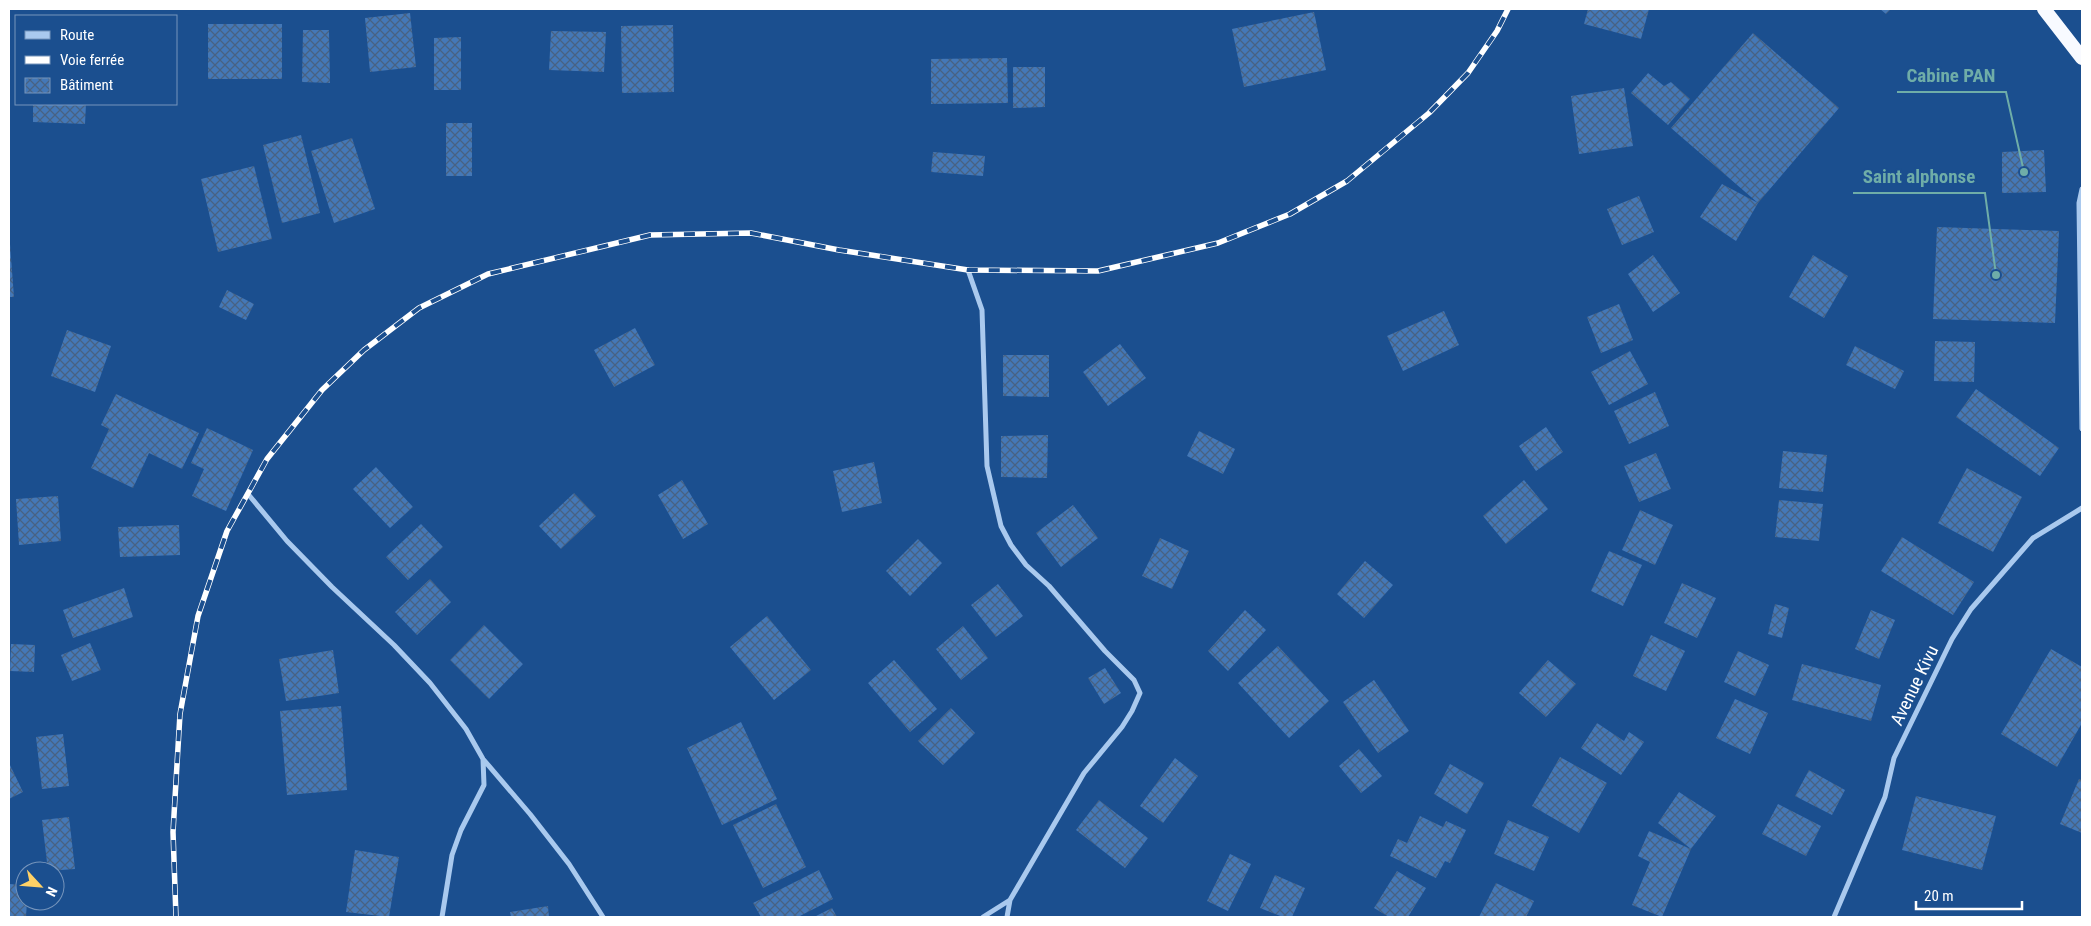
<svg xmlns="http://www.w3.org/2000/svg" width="2091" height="926" viewBox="0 0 2091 926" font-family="'Roboto Condensed',sans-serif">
  <defs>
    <pattern id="building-cross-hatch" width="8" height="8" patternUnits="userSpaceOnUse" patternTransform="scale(1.25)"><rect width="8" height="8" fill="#4478b7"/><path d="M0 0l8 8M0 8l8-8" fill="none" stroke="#486282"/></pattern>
  </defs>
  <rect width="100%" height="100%" fill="#1b4f8f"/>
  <path fill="url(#building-cross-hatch)" d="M1588 9H1649L1641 39 1584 24Z
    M1880 9H1891L1886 14Z
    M1314 12 1326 70 1244 87 1232 29Z
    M410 13 416 67 370 72 365 18Z
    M208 24H282V79H208Z
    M673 25 674 92 622 93 621 26Z
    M303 30H329L330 83 302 82Z
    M551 31 606 32 604 72 549 70Z
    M1753 33 1839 108 1758 203 1671 128Z
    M461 37V90H434V38Z
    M1007 58 1008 103 931 104V59Z
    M1013 67H1045V107L1013 108Z
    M1648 73 1664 86 1671 82 1690 99 1668 125 1631 93Z
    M1624 88 1633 146 1579 154 1571 96Z
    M33 104H86L85 124 33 122Z
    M446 123H472V176H446Z
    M301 135 320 213 282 223 263 145Z
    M352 138 375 209 334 223 311 151Z
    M2044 150 2046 192 2002 193V152Z
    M933 152 985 156 983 176 931 172Z
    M254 166 272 239 218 252 201 179Z
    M1722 184 1758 203 1736 241 1700 217Z
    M1639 196 1654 232 1622 245 1607 209Z
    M1937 227 2059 231 2055 323 1933 319Z
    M9 244H10L14 297H9Z
    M1653 255 1680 293 1653 312 1628 274Z
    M1813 255 1848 276 1824 318 1789 297Z
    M227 290 254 304 246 320 219 307Z
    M1619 304 1633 340 1601 353 1587 317Z
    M1444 311 1459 345 1403 371 1387 336Z
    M635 328 655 365 614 387 594 350Z
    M67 330 111 346 95 392 51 376Z
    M1935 341 1975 342 1974 382 1934 381Z
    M1120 344 1146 378 1108 406 1083 372Z
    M1855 346 1904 371 1895 389 1846 365Z
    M1630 351 1648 384 1609 405 1591 372Z
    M1003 355H1049V397L1003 396Z
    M1976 389 2059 448 2040 476 1956 417Z
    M1655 392 1669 426 1629 444 1614 411Z
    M116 394 199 433 182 469 149 453 133 488 91 468 109 429 101 425Z
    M1546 427 1563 452 1536 471 1519 446Z
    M207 428 253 450 226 511 192 496 204 469 191 463Z
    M1199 431 1235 449 1223 474 1187 456Z
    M1048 435 1047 478 1001 477V436Z
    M1783 451 1827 455 1823 492 1779 488Z
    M1656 453 1671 489 1639 502 1624 466Z
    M874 462 882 503 842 512 833 471Z
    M376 467 413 507 390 528 353 489Z
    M1967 468 2022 497 1993 552 1938 523Z
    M682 480 708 524 683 539 658 495Z
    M1524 480 1548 509 1506 544 1483 516Z
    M574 493 596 516 561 549 539 526Z
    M58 496 61 541 19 545 16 499Z
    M1779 500 1823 504 1819 541 1775 537Z
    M1073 505 1098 538 1061 567 1036 533Z
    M1640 510 1673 525 1655 565 1622 550Z
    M421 524 443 547 408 580 386 557Z
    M179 525 180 555 120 557 118 527Z
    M1902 537 1974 582 1953 615 1881 571Z
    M1160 538 1189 551 1172 589 1142 576Z
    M918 539 942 563 910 596 886 571Z
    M1609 551 1642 565 1623 606 1591 591Z
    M1365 561 1393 585 1364 618 1337 594Z
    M430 579 451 602 417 635 395 612Z
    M1682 583 1716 598 1697 638 1664 623Z
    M998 584 1023 616 996 637 971 605Z
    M124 588 133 617 73 638 63 610Z
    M1775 604 1789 608 1782 638 1768 634Z
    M1245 610 1266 630 1228 671 1208 651Z
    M1871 610 1895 620 1879 659 1855 649Z
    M767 616 811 670 774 700 730 647Z
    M484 625 523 664 489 699 450 660Z
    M963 626 988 658 961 680 936 649Z
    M1651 635 1685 651 1666 691 1633 676Z
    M90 643 101 670 72 681 61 655Z
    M11 644 35 645 34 672 10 671Z
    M1278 646 1329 701 1289 738 1238 683Z
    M2051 649 2082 667V723L2057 767 2001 734Z
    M333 650 339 693 286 701 279 659Z
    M1738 651 1769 665 1755 696 1724 682Z
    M894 660 937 709 910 732 868 683Z
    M1548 660 1576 684 1546 717 1519 693Z
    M1802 664 1881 685 1871 721 1792 700Z
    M1105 668 1121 693 1104 704 1088 678Z
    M1374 680 1409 731 1378 753 1343 702Z
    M1735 699 1768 713 1750 754 1716 738Z
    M341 706 347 790 287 795 280 711Z
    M951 708 975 733 943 765 918 741Z
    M741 722 777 799 722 825 687 748Z
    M1597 723 1624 741 1629 732 1644 742 1621 775 1581 748Z
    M63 734 69 786 42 789 36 737Z
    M1359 749 1382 776 1361 793 1339 766Z
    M1560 757 1607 783 1579 833 1532 806Z
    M1175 758 1198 776 1163 823 1140 806Z
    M9 763 23 792 9 799Z
    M1450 764 1484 783 1467 814 1434 794Z
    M1809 770 1845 790 1832 815 1795 796Z
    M2079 779 2082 780V833L2060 824Z
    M1679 792 1716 816 1691 849 1658 823Z
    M1916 796 1996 816 1982 870 1902 850Z
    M1099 800 1148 838 1125 868 1076 830Z
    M776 804 806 867 763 888 733 825Z
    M1778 804 1821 826 1806 856 1762 834Z
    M1420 816 1443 827 1446 821 1466 830 1450 863 1445 861 1436 878 1390 856 1398 839 1407 843Z
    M69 817 75 869 48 871 42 820Z
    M1508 820 1549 837 1534 871 1494 854Z
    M1649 831 1691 849 1662 917 1632 905 1650 862 1638 856Z
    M355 850 399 857 389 917 346 912Z
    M1230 854 1251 864 1228 911 1207 901Z
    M819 870 833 899 798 917H761L753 903Z
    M1397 871 1426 888 1408 917H1389L1374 908Z
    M1275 875 1305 888 1292 917H1283L1260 908Z
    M1496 883 1534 901 1526 917H1479Z
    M9 884 25 885V901H27L26 917H9Z
    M548 906 549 917H511L510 912Z
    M832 908 837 917H814Z"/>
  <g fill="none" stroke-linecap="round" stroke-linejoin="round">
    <path stroke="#a9c9ee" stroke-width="5" d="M2082 189 2079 203 2082 429
      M968 270 982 310 987 466 1001 526 1011 545 1026 565 1049 586 1105 651 1134 680 1140 693 1132 711 1122 727 1084 773 1010 900 1007 917
      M248 494 287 541 332 587 394 645 430 683 466 729 483 759 530 814 569 864 603 917
      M442 917 452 855 461 830 484 785 483 759
      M983 917 1010 900
      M1834 917 1885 797 1894 758 1952 639 1971 609 2033 538 2082 508"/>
    <path stroke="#f8faff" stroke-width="14" d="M2044 9 2082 58"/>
    <g stroke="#fff" stroke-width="5.5">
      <path id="rail" d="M176 917 173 832 180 714 198 616 227 531 267 459 322 390 364 350 419 308 488 274 650 235 751 233 839 250 968 270 1098 271 1218 243 1290 214 1347 181 1429 113 1468 73 1497 31 1508 9"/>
    </g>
    <use href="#rail" stroke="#1b4f8f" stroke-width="4" stroke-dasharray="11" stroke-linecap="butt"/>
  </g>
  <g text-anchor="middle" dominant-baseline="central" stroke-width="4" stroke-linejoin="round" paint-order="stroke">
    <g font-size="18" fill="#fff" stroke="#1b4f8f">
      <text transform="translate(1914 685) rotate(-64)">Avenue Kivu</text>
    </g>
  </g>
  <path fill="none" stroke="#6fada8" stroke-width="2" d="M2024 172L2006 92H1897M1996 275L1985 193H1853"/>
  <g fill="#6fada8" stroke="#1b4f8f" stroke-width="2">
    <circle cx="2024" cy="172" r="5"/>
    <circle cx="1996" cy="275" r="5"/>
  </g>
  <g font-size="19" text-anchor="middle" font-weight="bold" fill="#6fada8" stroke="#1b4f8f" stroke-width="4" stroke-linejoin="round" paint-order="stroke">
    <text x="1951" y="82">Cabine PAN</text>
    <text x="1919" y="183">Saint alphonse</text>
  </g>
  <rect width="2091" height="926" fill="none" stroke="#ffffff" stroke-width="20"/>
  <rect x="15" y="15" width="162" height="90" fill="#1b4f8f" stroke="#7695bc"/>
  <rect x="25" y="31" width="25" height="8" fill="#a9c9ee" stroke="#7695bc"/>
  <text x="60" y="40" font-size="15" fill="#ffffff">Route</text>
  <rect x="25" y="56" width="25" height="8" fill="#ffffff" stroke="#7695bc"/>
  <text x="60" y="65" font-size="15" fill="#ffffff">Voie ferrée</text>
  <rect x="25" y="78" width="25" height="15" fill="url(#building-cross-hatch)" stroke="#7695bc"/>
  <text x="60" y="90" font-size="15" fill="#ffffff">Bâtiment</text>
  <g transform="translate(40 886) rotate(116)"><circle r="24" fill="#1b4f8f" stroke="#7695bc"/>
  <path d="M0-4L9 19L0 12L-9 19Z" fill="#ffd166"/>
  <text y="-8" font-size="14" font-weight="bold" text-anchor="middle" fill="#ffffff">N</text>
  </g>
  <path d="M1916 901v8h106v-8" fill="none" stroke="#ffffff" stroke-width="2.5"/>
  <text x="1924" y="901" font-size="15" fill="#ffffff" stroke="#1b4f8f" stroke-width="4" paint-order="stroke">20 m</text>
</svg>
